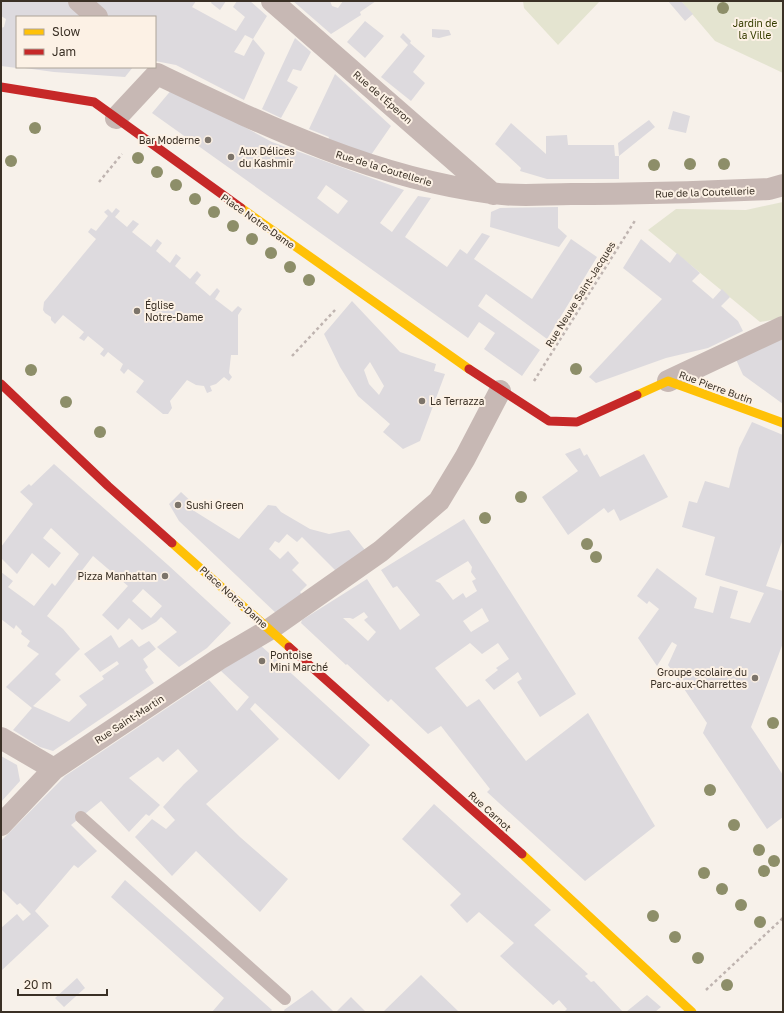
<svg xmlns="http://www.w3.org/2000/svg" width="784" height="1013" viewBox="0 0 784 1013" font-family="'Golos Text',sans-serif">
  <rect width="100%" height="100%" fill="#f7f1ea"/>
  <path fill="#e4e4d0" d="M523 1H600L558 45 524 8Z
    M681 1H783V73L715 41Z
    M783 202V318L760 322 648 230 676 209 746 210Z"/>
  <path fill="#dddade" fill-rule="evenodd" d="M1 1H70L89 17H17V68L1 66V28L4 27 6 19 1 16Z
    M91 1H196L192 7 236 31 245 17 233 7 237 1H250L267 16 253 39 245 35 234 52 244 56 253 39 265 53 244 100 176 65 155 61V17H104Z
    M212 1H226L220 10 211 3Z
    M293 1H330L332 6 338 8 343 1H376L360 12 361 15 331 34Z
    M668 1H681L693 14 685 21Z
    M365 21 384 36 365 58 347 42Z
    M432 29 449 30 451 35 439 38 432 37Z
    M403 33 411 41 410 43 425 56 413 72 425 83 411 101 381 77 408 45 400 37Z
    M295 38 311 52 301 71 293 69 287 81 298 87 281 118 262 109Z
    M17 67H133L125 77 54 72Z
    M335 74 391 126 371 155 328 140 329 137 309 129Z
    M173 88 272 142 404 190 380 223 392 232 418 196 431 198 405 237 447 267 460 249 467 254 482 233 490 236 474 259 532 299 571 239 597 257 547 339 486 294 478 306 540 350 522 376 484 349 495 333 479 322 468 338 152 113ZM326 185 348 201 338 214 317 198Z
    M673 111 690 116 686 133 668 129Z
    M649 120 655 127 619 156V179H547L520 171 521 168 495 144 511 123 546 154V136L567 135 568 145H614L615 156H619L618 143Z
    M558 207V228L567 236 559 247 490 227 491 212 500 208Z
    M116 208 120 211 115 217 127 227 133 220 139 224 132 232 151 247 157 239 162 243 156 251 170 263 176 254 181 258 175 266 190 279 197 271 201 275 195 283 210 296 217 288 220 291 215 299 232 312 238 306 242 309 238 315V355H231L229 373 232 377 229 381 224 377 216 384 210 386 212 391 207 393 204 386 196 385 187 380 170 401 172 408 168 414H163L136 392 144 381 128 369 124 374 120 370 123 364 108 352 104 357 100 354 104 349 88 336 84 341 79 338 84 332 63 315 55 324 51 320V317L45 313 43 310 44 302 96 239 88 232 91 228 96 231 108 216 104 212 108 209 112 213Z
    M641 239 670 263 677 253 700 273 692 281 713 299 722 289 730 297 721 306 738 321 743 331 708 348 666 358 596 383 589 377 662 299 623 268Z
    M352 301 400 352 436 364 434 371 445 374 420 441 403 449 383 432 390 424 358 396 340 367 324 334ZM370 362 384 386 379 395 369 384 364 370Z
    M783 338V404L743 375 734 355Z
    M752 422 783 435V539L766 586 783 591V643L751 727 783 775V817L767 829 703 733 707 723 668 665 677 645 672 642 657 666 638 638 659 609 649 601 647 604 637 596 657 568 697 598 694 608 713 613 720 586 738 591 730 618 750 623 764 593 705 575 715 537 682 527 689 501 697 503 705 481 729 488 739 448Z
    M580 448 584 456 587 454 600 477 644 454 668 497 620 521 614 509 608 513 604 508 568 535 542 497 578 471 565 454Z
    M54 464 168 565 231 623 207 648 179 667 157 647 177 632 161 617 156 622 142 630 129 618 118 630 102 615 128 586 93 556 47 616 63 629 80 649 55 674 61 680 33 706 69 722 87 705 79 696 104 679 102 676 119 664 117 661 100 672 84 654 111 635 119 648 132 639 139 647 149 641 156 649 143 659 148 667 145 670 154 683 53 751 40 747 13 730 32 708 6 687 39 654 27 646 30 641 21 634 22 631 16 625 14 629 1 619V572L13 581 8 587 34 606 52 583 55 586 79 554 51 528 43 538 61 553 49 568 32 553 17 574 1 558V547L33 504 20 492 29 484 31 486ZM143 589 162 606 151 618 132 601Z
    M181 492 195 505 191 509 239 539 268 505 276 506 281 512 310 529 329 534 349 530 365 550 337 572 302 537 297 542 287 534 279 543 275 541 269 549 280 559 288 551 299 563 292 570 307 585 300 592 305 598 278 615 179 521 169 504Z
    M464 519 576 694 540 717 517 682 522 679 518 672 494 690 485 680 498 670 496 668 509 659 498 643 482 654 470 643 435 668 467 707 479 699 526 761 588 713 655 826 585 881 487 792 490 789 441 726 428 734 391 699 388 702 347 664 346 665 301 623 302 620 367 579 400 630 420 615 397 586 393 588 381 570ZM468 561 472 567 471 572 476 579 472 581 477 591 466 598 463 593 453 600 440 583 435 581ZM482 608 489 621 471 632 463 621ZM364 612 368 617 364 620 376 632 368 641 343 618H350L353 619Z
    M259 644 370 745 339 780 255 703 250 709 279 739 206 804 240 837 288 879 260 912 196 851 172 876 135 837 152 819 166 829 175 820 163 807 184 784 198 771 178 749 163 762 158 757 129 778 160 805 149 816 146 814 129 832 101 801 71 825 97 851 78 868 74 865 35 911 49 926 1 971V928L17 914 23 921 31 914 20 903 17 905 1 889V841L65 776 209 680 237 711 249 697 221 671Z
    M1 756 17 765 20 781 1 802Z
    M434 804 551 910 534 925 588 974 585 976 591 982 594 981 623 1012H564L567 1009 559 1000 553 1005 500 956 514 943 479 912 467 923 450 905 461 894 402 839Z
    M125 880 272 1010 270 1012H212L224 998 111 897Z
    M421 975 459 1012H383Z
    M77 978 85 988 64 1007 55 998Z
    M312 990 334 1012H285L284 1010Z
    M647 995 661 1007 655 1012H626Z
    M351 997 366 1012H336Z"/>
  <g fill="none" stroke-linecap="round" stroke-linejoin="round">
    <path stroke="#bfb4b0" stroke-width="2.5" stroke-dasharray="3 3" stroke-linecap="butt" d="M99 182 122 154
      M292 356 336 309
      M534 381 636 219
      M706 990 783 918"/>
    <path stroke="#c7b8b4" stroke-width="12" d="M81 817 285 999"/>
    <path stroke="#c7b8b4" stroke-width="22" d="M79 1 97 17
      M272 1 493 194
      M116 118 157 74C264 125 373 178 492 193 517 197 545 194 571 194 637 194 703 192 769 189L783 185
      M668 381 783 327
      M1 738 54 769
      M1 825 54 769 219 659 270 629 381 551 439 501 465 458 500 391"/>
    <path stroke="#ffc107" stroke-width="9" d="M241 208 469 369
      M637 395 668 381 783 423
      M172 543 289 647
      M522 854 692 1012"/>
    <path stroke="#c62828" stroke-width="9" d="M1 87 94 102 241 208
      M469 369 549 421 577 422 637 395
      M1 384 108 486 172 543
      M289 647 522 854"/>
  </g>
  <g fill="#8d8e69">
    <circle cx="723" cy="8" r="6"/>
    <circle cx="35" cy="128" r="6"/>
    <circle cx="138" cy="158" r="6"/>
    <circle cx="11" cy="161" r="6"/>
    <circle cx="690" cy="164" r="6"/>
    <circle cx="724" cy="164" r="6"/>
    <circle cx="654" cy="165" r="6"/>
    <circle cx="157" cy="172" r="6"/>
    <circle cx="176" cy="185" r="6"/>
    <circle cx="195" cy="199" r="6"/>
    <circle cx="214" cy="212" r="6"/>
    <circle cx="233" cy="226" r="6"/>
    <circle cx="252" cy="239" r="6"/>
    <circle cx="271" cy="253" r="6"/>
    <circle cx="290" cy="267" r="6"/>
    <circle cx="309" cy="280" r="6"/>
    <circle cx="576" cy="369" r="6"/>
    <circle cx="31" cy="370" r="6"/>
    <circle cx="66" cy="402" r="6"/>
    <circle cx="100" cy="432" r="6"/>
    <circle cx="521" cy="497" r="6"/>
    <circle cx="485" cy="518" r="6"/>
    <circle cx="587" cy="544" r="6"/>
    <circle cx="596" cy="557" r="6"/>
    <circle cx="773" cy="723" r="6"/>
    <circle cx="710" cy="790" r="6"/>
    <circle cx="734" cy="825" r="6"/>
    <circle cx="759" cy="850" r="6"/>
    <circle cx="774" cy="861" r="6"/>
    <circle cx="764" cy="871" r="6"/>
    <circle cx="704" cy="873" r="6"/>
    <circle cx="722" cy="889" r="6"/>
    <circle cx="741" cy="905" r="6"/>
    <circle cx="653" cy="916" r="6"/>
    <circle cx="760" cy="922" r="6"/>
    <circle cx="675" cy="937" r="6"/>
    <circle cx="698" cy="958" r="6"/>
    <circle cx="727" cy="985" r="6"/>
  </g>
  <g fill="#7c746a" stroke="#fcf1e5" stroke-width="1.5">
    <circle cx="208" cy="140" r="4"/>
    <circle cx="231" cy="157" r="4"/>
    <circle cx="137" cy="311" r="4"/>
    <circle cx="422" cy="401" r="4"/>
    <circle cx="178" cy="505" r="4"/>
    <circle cx="165" cy="576" r="4"/>
    <circle cx="262" cy="661" r="4"/>
    <circle cx="755" cy="678" r="4"/>
  </g>
  <g text-anchor="middle" dominant-baseline="central" stroke-width="4" stroke-linejoin="round" paint-order="stroke">
    <g font-size="10" fill="#363d00" stroke="#fcf1e5">
      <text x="755" y="23">Jardin de<tspan x="755" dy="12">la Ville</tspan></text>
    </g>
    <g font-size="10" fill="#3a3025" stroke="#fcf1e5">
      <text transform="translate(383 97) rotate(41)">Rue de l'Éperon</text>
      <text transform="translate(384 168) rotate(17)">Rue de la Coutellerie</text>
      <text transform="translate(705 192) rotate(-2)">Rue de la Coutellerie</text>
      <text transform="translate(258 221) rotate(35)">Place Notre-Dame</text>
      <text transform="translate(580 294) rotate(-58)">Rue Neuve Saint-Jacques</text>
      <text transform="translate(716 387) rotate(20)">Rue Pierre Butin</text>
      <text transform="translate(234 597) rotate(42)">Place Notre-Dame</text>
      <text transform="translate(129 719) rotate(-33)">Rue Saint-Martin</text>
      <text transform="translate(490 811) rotate(42)">Rue Carnot</text>
    </g>
    <g font-size="10" fill="#3a3025" stroke="#fcf1e5" text-anchor="start">
      <text x="200" y="140" text-anchor="end">Bar Moderne</text>
      <text x="239" y="151">Aux Délices<tspan x="239" dy="12">du Kashmir</tspan></text>
      <text x="145" y="305">Église<tspan x="145" dy="12">Notre-Dame</tspan></text>
      <text x="430" y="401">La Terrazza</text>
      <text x="186" y="505">Sushi Green</text>
      <text x="157" y="576" text-anchor="end">Pizza Manhattan</text>
      <text x="270" y="655">Pontoise<tspan x="270" dy="12">Mini Marché</tspan></text>
      <text x="747" y="672" text-anchor="end">Groupe scolaire du<tspan x="747" dy="12">Parc-aux-Charrettes</tspan></text>
    </g>
  </g>
  <rect width="784" height="1013" fill="none" stroke="#3a3025" stroke-width="4"/>
  <rect x="16" y="16" width="140" height="52" fill="#fcf1e5" stroke="#aea498"/>
  <rect x="24" y="29" width="20" height="6" fill="#ffc107" stroke="#aea498"/>
  <text x="52" y="36" font-size="12" fill="#3a3025">Slow</text>
  <rect x="24" y="49" width="20" height="6" fill="#c62828" stroke="#aea498"/>
  <text x="52" y="56" font-size="12" fill="#3a3025">Jam</text>
  <path d="M18 989v6h89v-6" fill="none" stroke="#3a3025" stroke-width="2"/>
  <text x="24" y="989" font-size="12" fill="#3a3025" stroke="#fcf1e5" stroke-width="3" paint-order="stroke">20 m</text>
</svg>
